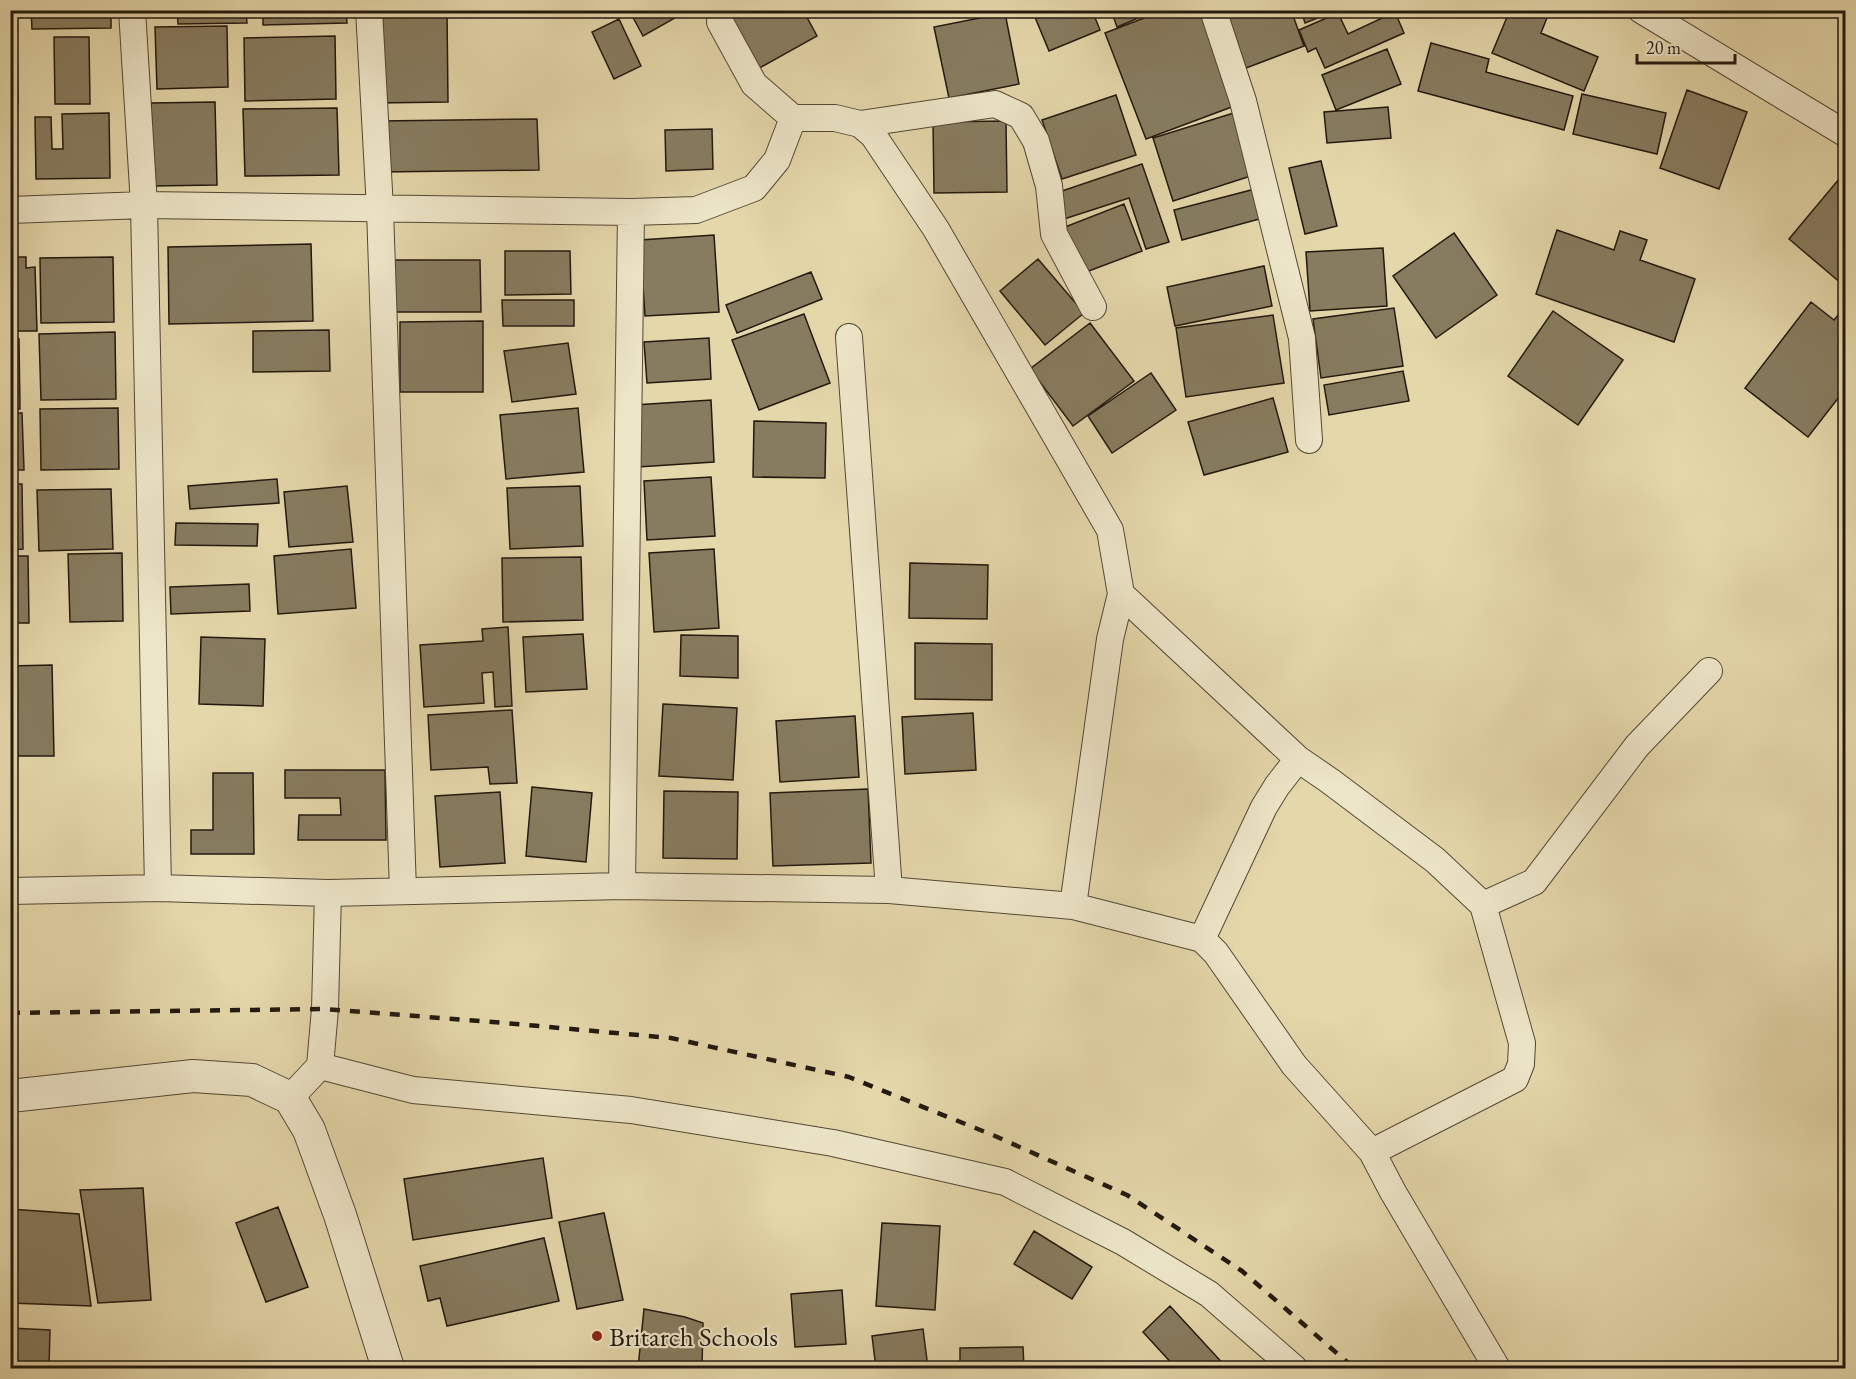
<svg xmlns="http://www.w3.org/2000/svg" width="1856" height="1379" viewBox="0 0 1856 1379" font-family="'EB Garamond',serif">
  <rect width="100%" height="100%" fill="#e4d7aa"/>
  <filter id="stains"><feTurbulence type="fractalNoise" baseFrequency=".00333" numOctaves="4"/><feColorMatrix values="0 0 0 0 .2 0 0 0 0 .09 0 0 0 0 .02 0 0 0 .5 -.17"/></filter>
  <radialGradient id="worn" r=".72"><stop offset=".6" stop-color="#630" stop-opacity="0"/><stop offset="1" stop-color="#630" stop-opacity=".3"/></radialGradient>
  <path fill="#877c60" stroke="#22190f" stroke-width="1.5" d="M31 10H111V28L32 29Z
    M177 10H246L247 23 178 24Z
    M263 10H346L347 23 263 25Z
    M374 10H447L448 102 376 103Z
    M629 10H689L643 36Z
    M721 10H803L817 36 754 71Z
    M1032 10H1092L1100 30 1049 51Z
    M1111 10H1157L1117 27Z
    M1165 10H1201L1237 105 1146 139 1105 33Z
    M1225 10H1291L1304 46 1246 68Z
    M1301 10H1338L1305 23Z
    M1510 10H1550L1541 33 1598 57 1584 91 1492 53Z
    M1395 12 1404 33 1325 68 1316 48 1308 52 1299 30 1338 13 1348 34Z
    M1005 13 1019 84 949 98 934 27Z
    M619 19 641 66 614 79 592 32Z
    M227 26 228 87 157 89 155 27Z
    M335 36 336 99 245 101 244 38Z
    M54 37H89L90 104H55Z
    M10 41H17L18 104H10Z
    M1431 43 1489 59 1486 72 1573 96 1564 130 1418 91Z
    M1387 49 1401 84 1336 110 1322 75Z
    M1687 90 1747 112 1719 189 1660 168Z
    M1582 94 1666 113 1657 154 1573 134Z
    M1116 95 1136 155 1062 179 1042 120Z
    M215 102 217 185 153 186 151 103Z
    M1388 107 1391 138 1327 143 1324 112Z
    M337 108 339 175 245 176 243 109Z
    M1237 112 1257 174 1173 201 1153 138Z
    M109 113 110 178 36 179 35 117H51L52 149H63L62 114Z
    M10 117H15L16 176H10Z
    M537 119 539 170 382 172 381 121Z
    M1006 121 1007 192 934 193 933 122Z
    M712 129 713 169 666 171 665 130Z
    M1321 161 1337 226 1305 234 1289 168Z
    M1142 164 1169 242 1146 249 1129 198 1064 219 1056 193Z
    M1839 179 1846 185V280L1842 284 1789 239Z
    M1255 189 1263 218 1182 240 1174 210Z
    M1124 204 1142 251 1078 275 1060 229Z
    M1557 230 1614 250 1620 231 1647 240 1640 260 1695 279 1674 342 1536 294Z
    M1454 233 1497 295 1436 338 1393 276Z
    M714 235 719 312 645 316 640 240Z
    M15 242V257H26V268L35 267 37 331H10V243Z
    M311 244 313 321 169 324 168 247Z
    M1383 248 1387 306 1310 311 1306 252Z
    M505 251H570L571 294 505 295Z
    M113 257 114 322 41 323 40 258Z
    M1038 259 1084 313 1045 345 1000 291Z
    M393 260H480L481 312H394Z
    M1264 266 1272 306 1175 326 1167 287Z
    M811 272 822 299 737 333 726 305Z
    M502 300H574V326H503Z
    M1811 302 1834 320 1843 309 1846 312V388L1808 437 1745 388Z
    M1394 308 1403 366 1321 378 1313 319Z
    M1553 311 1623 360 1578 425 1508 376Z
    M804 314 830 383 759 410 732 340Z
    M1273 315 1284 383 1186 397 1176 328Z
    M483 321V392H400V322Z
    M1090 323 1134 381 1073 426 1030 369Z
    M329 330 330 371 253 372V331Z
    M115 332 116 399 41 400 39 334Z
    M709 338 711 379 647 383 644 342Z
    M10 339H19L20 409H10Z
    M568 343 576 394 512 402 504 351Z
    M1403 371 1409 401 1329 415 1324 385Z
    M1151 373 1176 410 1112 453 1088 416Z
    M1273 398 1288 452 1204 475 1188 422Z
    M711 400 714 462 638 467 634 405Z
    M118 408 119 469 41 470 40 409Z
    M578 408 584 472 506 479 500 415Z
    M10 413H22L24 470H10Z
    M754 421 826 423 825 478 753 477Z
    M711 477 715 536 647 540 644 481Z
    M277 479 279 503 190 509 188 486Z
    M10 484H22L23 549 10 550Z
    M347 486 353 542 289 547 284 492Z
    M580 486 583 546 510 549 507 488Z
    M111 489 113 549 39 551 37 490Z
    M176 523 258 524 257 546 175 545Z
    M351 549 356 608 278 614 274 556Z
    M714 549 719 628 654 632 649 553Z
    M122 553 123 621 70 622 68 554Z
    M10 556H28L29 623H10Z
    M581 557 583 620 503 622 502 558Z
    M910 563 988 565 987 619 909 618Z
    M249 584 250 611 171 614 170 587Z
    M508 627 512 706 495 707 493 672 482 673 484 703 424 707 420 645 483 641 482 629Z
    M583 634 587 689 526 692 523 637Z
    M681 635 738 636V678L680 676Z
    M201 637 265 639 263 706 199 704Z
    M915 643 992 644V700L915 699Z
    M52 665 54 756H10V666Z
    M663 704 737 708 733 780 659 776Z
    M512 710 517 783 490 784 488 767 431 770 428 715Z
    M973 713 976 770 905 774 902 717Z
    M855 716 859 777 780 782 776 721Z
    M285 770H385L386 840H298L299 815H341L340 798H285Z
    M213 773H253L254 854H191V830H213Z
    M532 787 592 793 586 862 526 856Z
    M868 789 871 863 773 866 770 793Z
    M664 791 738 792 737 859 663 858Z
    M500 792 505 863 440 867 435 796Z
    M543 1158 552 1218 413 1240 404 1179Z
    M143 1188 151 1300 98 1303 80 1190Z
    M278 1207 308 1287 266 1302 236 1223Z
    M10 1209 79 1214 91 1306 10 1303Z
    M604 1213 623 1300 577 1309 559 1222Z
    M882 1223 940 1226 935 1310 876 1306Z
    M1034 1231 1092 1267 1072 1299 1014 1264Z
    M544 1238 559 1301 447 1326 440 1298 428 1301 420 1266Z
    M842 1290 846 1344 795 1347 791 1294Z
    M1170 1306 1227 1368H1176L1143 1332Z
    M644 1309 685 1317 703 1323 702 1368H638Z
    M10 1328 50 1330 49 1368H10Z
    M923 1329 928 1368H876L872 1336Z
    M1023 1347 1024 1368H960V1348Z"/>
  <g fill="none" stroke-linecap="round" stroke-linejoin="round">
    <g stroke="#524836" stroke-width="28">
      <path id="minor" d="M132 10 144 205 158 888
        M369 10 380 209 403 891
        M1213 10 1243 101 1302 338 1309 440
        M1641 10 1846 134
        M793 118H835L860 124 873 135 936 229 1110 530 1121 594 1110 639 1073 906
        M860 124 995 104 1021 116 1036 141 1049 186 1054 234 1093 307
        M10 210 144 205 631 212 696 210 754 188 777 160 793 118 754 84 720 22
        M849 337 889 890
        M1121 594 1298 759
        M622 886 631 212
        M10 891 158 888 328 893 622 886 889 890 1073 906 1202 939 1216 953 1294 1065 1372 1152 1393 1192 1497 1368
        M1483 905 1534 882 1637 746 1709 671
        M1202 939 1264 807 1277 786 1298 759 1330 781 1435 860 1483 905 1522 1043 1521 1064 1515 1079 1372 1152
        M320 1066 413 1090 631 1110 833 1143 1005 1182 1123 1242 1209 1294 1294 1368
        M290 1098 320 1066 325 1009 328 893"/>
    </g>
    <g stroke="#524836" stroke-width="34">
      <path id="tertiary" d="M10 1096 193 1076 252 1080 290 1098 309 1130 340 1215 388 1368"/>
    </g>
    <use href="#minor" stroke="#ede5c8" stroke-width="26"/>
    <use href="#tertiary" stroke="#ede5c8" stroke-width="32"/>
    <path stroke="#22190f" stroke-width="4.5" stroke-dasharray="10 10" stroke-linecap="butt" d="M10 1013 325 1009 505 1023 671 1038 849 1077 995 1136 1127 1195 1242 1271 1354 1368"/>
  </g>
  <circle fill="#8f2418" stroke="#ede5c8" stroke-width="2" cx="597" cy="1336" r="6"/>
  <g text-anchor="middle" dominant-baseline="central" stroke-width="4.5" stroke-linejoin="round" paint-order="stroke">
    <g font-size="27" fill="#22190f" stroke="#ede5c8" text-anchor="start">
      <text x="609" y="1336">Britarch Schools</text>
    </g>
  </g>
  <rect width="1856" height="1379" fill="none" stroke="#e4d7aa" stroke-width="36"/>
  <rect x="12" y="12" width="1832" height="1355" fill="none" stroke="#22190f" stroke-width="3"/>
  <rect x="18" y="18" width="1820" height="1343" fill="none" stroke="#22190f" stroke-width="1.5"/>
  <path d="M1637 54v9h98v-9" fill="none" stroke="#22190f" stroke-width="3"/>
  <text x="1646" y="54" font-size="18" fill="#22190f" stroke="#ede5c8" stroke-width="4.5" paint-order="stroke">20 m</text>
  <rect width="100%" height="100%" filter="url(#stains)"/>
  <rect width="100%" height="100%" fill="url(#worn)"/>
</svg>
